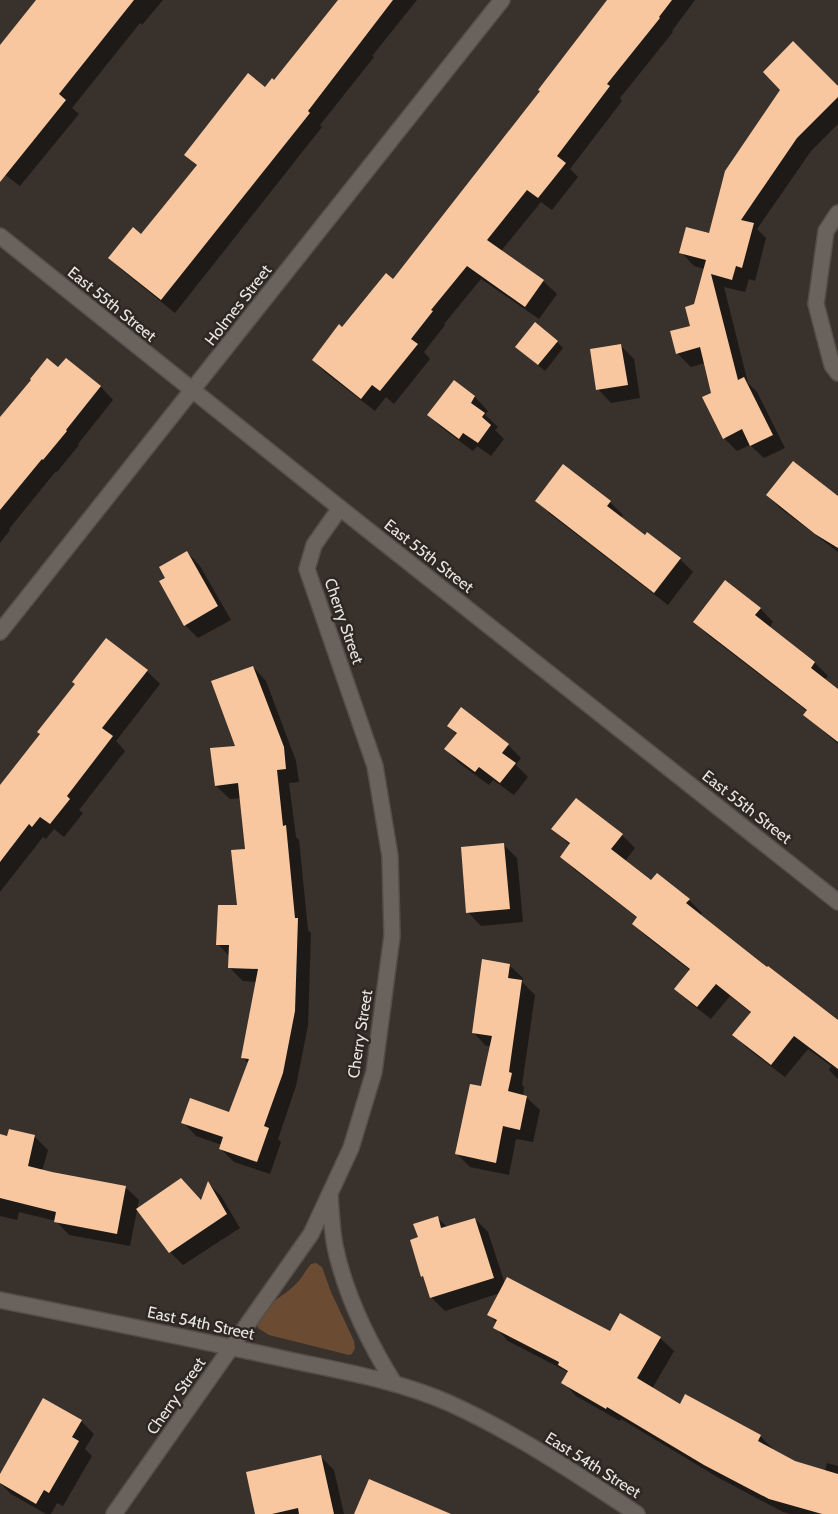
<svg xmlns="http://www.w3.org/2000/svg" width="838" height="1514" viewBox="0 0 838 1514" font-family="Cabin,sans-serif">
  <rect width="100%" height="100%" fill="#38312c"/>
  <path fill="#6b4c32" d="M316 1263 322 1267 331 1292 354 1341 355 1348 352 1354 349 1355 269 1335 258 1328C254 1310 286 1295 296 1284 302 1278 305 1271 311 1264Z"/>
  <path fill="#0007" d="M37 0H163L142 25 140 23 72 108 79 114 20 186 0 171V47Z
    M340 0H417L372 56 374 57 320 125 322 127 175 313 123 271 110 258 141 235 197 166 186 155 275 82Z
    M609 0H695L672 31 673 32 620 98 622 101 570 169 578 177 552 210 541 202 501 251 543 281 557 294 539 319 481 279 444 324 445 325 424 352 430 359 394 404 386 397 375 411 326 373 313 360 342 329 393 281 542 91Z
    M838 88V124L811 151 757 229 766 238 755 281 749 279 745 292 724 287 748 383 757 392 785 448 764 458 750 445 737 451 724 438 705 363 691 367 677 353 691 327 705 269 694 266 681 252 710 235Z
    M557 342 563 348 545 371 517 347Z
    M621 346 634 359 640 398 611 403 598 389Z
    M59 369 100 386 113 400 78 444 79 445 57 472 56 471 9 529 10 530 0 543V418Z
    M454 382 475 397 488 411 485 415 498 427 495 430 504 439 491 456 477 446 473 451 442 428 428 415Z
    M767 495 838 498V552L780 508Z
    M537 501 610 502 623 515 621 518 645 537 680 559 693 572 668 605 550 514Z
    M187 552 200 566 231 620 198 638 185 625 167 578Z
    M760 608 773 622 769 628 815 663 828 676 824 680 838 691V744L805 715 807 711 708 635 695 622Z
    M253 667 266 681 296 761 299 782 289 783 296 837 299 840 308 930 311 933 308 1025 296 1086 278 1139 281 1142 270 1174 234 1162 220 1148 222 1145 196 1136 183 1122 229 1114 248 1063 242 1057 257 982 243 981 230 968V957L218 944 238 907 247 850 241 798 230 799 216 786 236 747Z
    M147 671 160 684 116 741 125 751 79 810 83 813 64 837 54 829 46 839 43 837 0 892V788Z
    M449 726 508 745 521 758 516 765 528 777 514 795 493 780 489 785 459 763 446 749 457 735Z
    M553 829 622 835 635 848 625 861 651 882 689 900 702 913 700 916 767 969 838 1022V1079L829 1070 831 1066 808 1049 785 1077 747 1048 734 1035 751 1013 730 996 711 1019 689 1002 676 989 691 971 647 937 633 924 638 918 575 870 562 857 570 845Z
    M504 845 517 858 523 922 481 926 468 912Z
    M509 965 523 978 522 982 535 995 522 1085 524 1087 523 1096 526 1097 540 1110 533 1142 516 1139 509 1175 470 1167 457 1154 482 1088 491 1046H486L473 1032Z
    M0 1135 8 1137 34 1136 48 1150 42 1171 125 1187 139 1200 130 1246 69 1235 56 1221 19 1212 17 1220 0 1216Z
    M208 1183 221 1196 240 1228 183 1265 170 1252 202 1201Z
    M437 1217 447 1227 475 1219 488 1232 505 1284 611 1333 660 1338 674 1351 652 1389 680 1405 760 1436 773 1449V1451L795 1462 825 1471 827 1463 838 1466V1514H791L783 1512 719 1478 621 1419 620 1421 576 1396 563 1382 568 1373 566 1371 508 1341 495 1327 497 1323 489 1315 500 1293 445 1311 431 1297 426 1280 422 1276 419 1238Z
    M81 1421 94 1434 85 1449 92 1456 63 1506 57 1503 51 1514H46L11 1494 0 1483V1477Z
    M321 1457 334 1470 344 1514H257Z"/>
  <path fill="#f8c79f" d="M36 0H134L59 94 66 100 0 182V45Z
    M338 0H393L308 111 310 113 161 300 108 258 133 227 141 234 197 165 184 155 248 73 265 87 272 78 274 80Z
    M607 0H672L659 17 660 18 607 84 610 86 557 156 566 163 538 198 527 190 487 240 544 280 525 307 467 266 431 310 433 311 411 339 418 344 380 391 372 385 361 399 312 360 339 324 342 327 386 273 393 279 540 91 538 90Z
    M793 41 838 86V97L797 138 741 220 754 223 742 268 736 266 732 280 711 274 738 380 744 377 773 435 750 446 742 429 723 439 702 397 711 393 700 347 676 354 670 331 690 326 685 307 694 304 706 260 679 253 686 227 709 233 725 171 780 90 763 72Z
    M535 322 558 341 538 365 515 347Z
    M621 344 628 385 596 390 590 349Z
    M47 358 58 367 66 358 101 386 66 430 67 431 43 460 42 459 0 510V417L31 380 30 379Z
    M454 380 475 396 471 403 485 413 482 417 491 425 478 443 463 433 459 439 427 415Z
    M793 461 838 496V548L815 534 766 495Z
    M563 464 611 501 607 506 645 535 647 532 681 558 654 593 535 501Z
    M187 551 218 606 184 626 159 581 165 578 159 567Z
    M725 580 761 608 755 615 815 662 811 668 838 689V742L803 715 807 710 693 622Z
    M106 638 148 670 102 728 113 736 67 796 70 799 50 824 40 817 32 827 29 824 0 862V785L40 734 37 732 75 684 72 682Z
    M253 666 284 747 286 769 277 770 283 826 286 825 295 918H298L295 1011 283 1073 264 1126 269 1128 257 1162 219 1149 223 1137 181 1123 190 1098 229 1112 249 1059 241 1058 258 969 228 968 229 945H216L218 905H237L231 850 245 849 238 783 215 786 210 748 235 746 211 681Z
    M461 707 509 744 502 753 516 763 500 783 479 767 475 772 444 749 457 733 447 726Z
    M576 798 623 834 611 849 651 880 657 873 690 899 686 903 767 967 768 966 838 1020V1069L794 1036 771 1065 732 1035 751 1012 716 984 697 1007 674 989 690 969 632 924 637 917 560 857 570 843 551 829Z
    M504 843 510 909 466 913 461 847Z
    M482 959 510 964 508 978 522 980 509 1072 512 1073 508 1091 527 1096 520 1130 503 1126 496 1163 455 1154 470 1084 481 1086 492 1036 472 1033Z
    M9 1129 35 1135 28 1166 52 1172 126 1186 117 1234 54 1222 56 1212 0 1198V1134L7 1136Z
    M181 1178 201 1200 208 1181 227 1214 169 1253 136 1209Z
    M438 1216 441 1228 475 1218 494 1278 430 1298 423 1276 421 1277 410 1240 418 1237 413 1224Z
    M507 1277 610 1331 620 1313 661 1337 637 1378 680 1404 685 1394 761 1435 758 1441 795 1461 838 1474V1514H822L769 1499 704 1465 607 1407 606 1409 561 1383 568 1371 558 1365 559 1362 493 1328 497 1320 487 1315Z
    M43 1398 82 1420 72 1437 79 1441 49 1493 44 1490 36 1504 0 1483V1474Z
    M321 1455 334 1514H299L298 1508 272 1514H255L246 1472Z
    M369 1479 451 1514H354Z"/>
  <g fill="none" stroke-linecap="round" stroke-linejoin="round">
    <g stroke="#544e49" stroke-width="18">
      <path id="minor" d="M838 213 826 231 816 304 832 365 838 373
        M0 632 502 0
        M330 1196C331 1212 332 1230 335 1246 345 1294 368 1341 394 1383
        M0 1300C95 1319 190 1338 285 1359 340 1371 397 1380 449 1403 515 1433 577 1474 637 1514
        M114 1514 311 1234 351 1148 374 1072 392 936 390 856 375 766 307 569 314 545 340 508"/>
    </g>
    <g stroke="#544e49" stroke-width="18">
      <path id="secondary" d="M0 236 340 508 838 902"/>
    </g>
    <use href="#minor" stroke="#6a625c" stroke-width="15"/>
    <use href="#secondary" stroke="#6a625c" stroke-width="15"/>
  </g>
  <g text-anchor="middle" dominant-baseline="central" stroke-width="5" stroke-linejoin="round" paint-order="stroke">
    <g font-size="16" fill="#e9e5e1" stroke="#2e2822">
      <text transform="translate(112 304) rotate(39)">East 55th Street</text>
      <text transform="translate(238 305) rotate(-52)">Holmes Street</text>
      <text transform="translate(429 556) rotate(38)">East 55th Street</text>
      <text transform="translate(344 621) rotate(71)">Cherry Street</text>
      <text transform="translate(747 807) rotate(38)">East 55th Street</text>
      <text transform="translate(360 1034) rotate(-81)">Cherry Street</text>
      <text transform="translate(201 1323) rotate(12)">East 54th Street</text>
      <text transform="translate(176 1396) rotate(-55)">Cherry Street</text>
      <text transform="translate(593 1465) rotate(32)">East 54th Street</text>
    </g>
  </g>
</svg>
